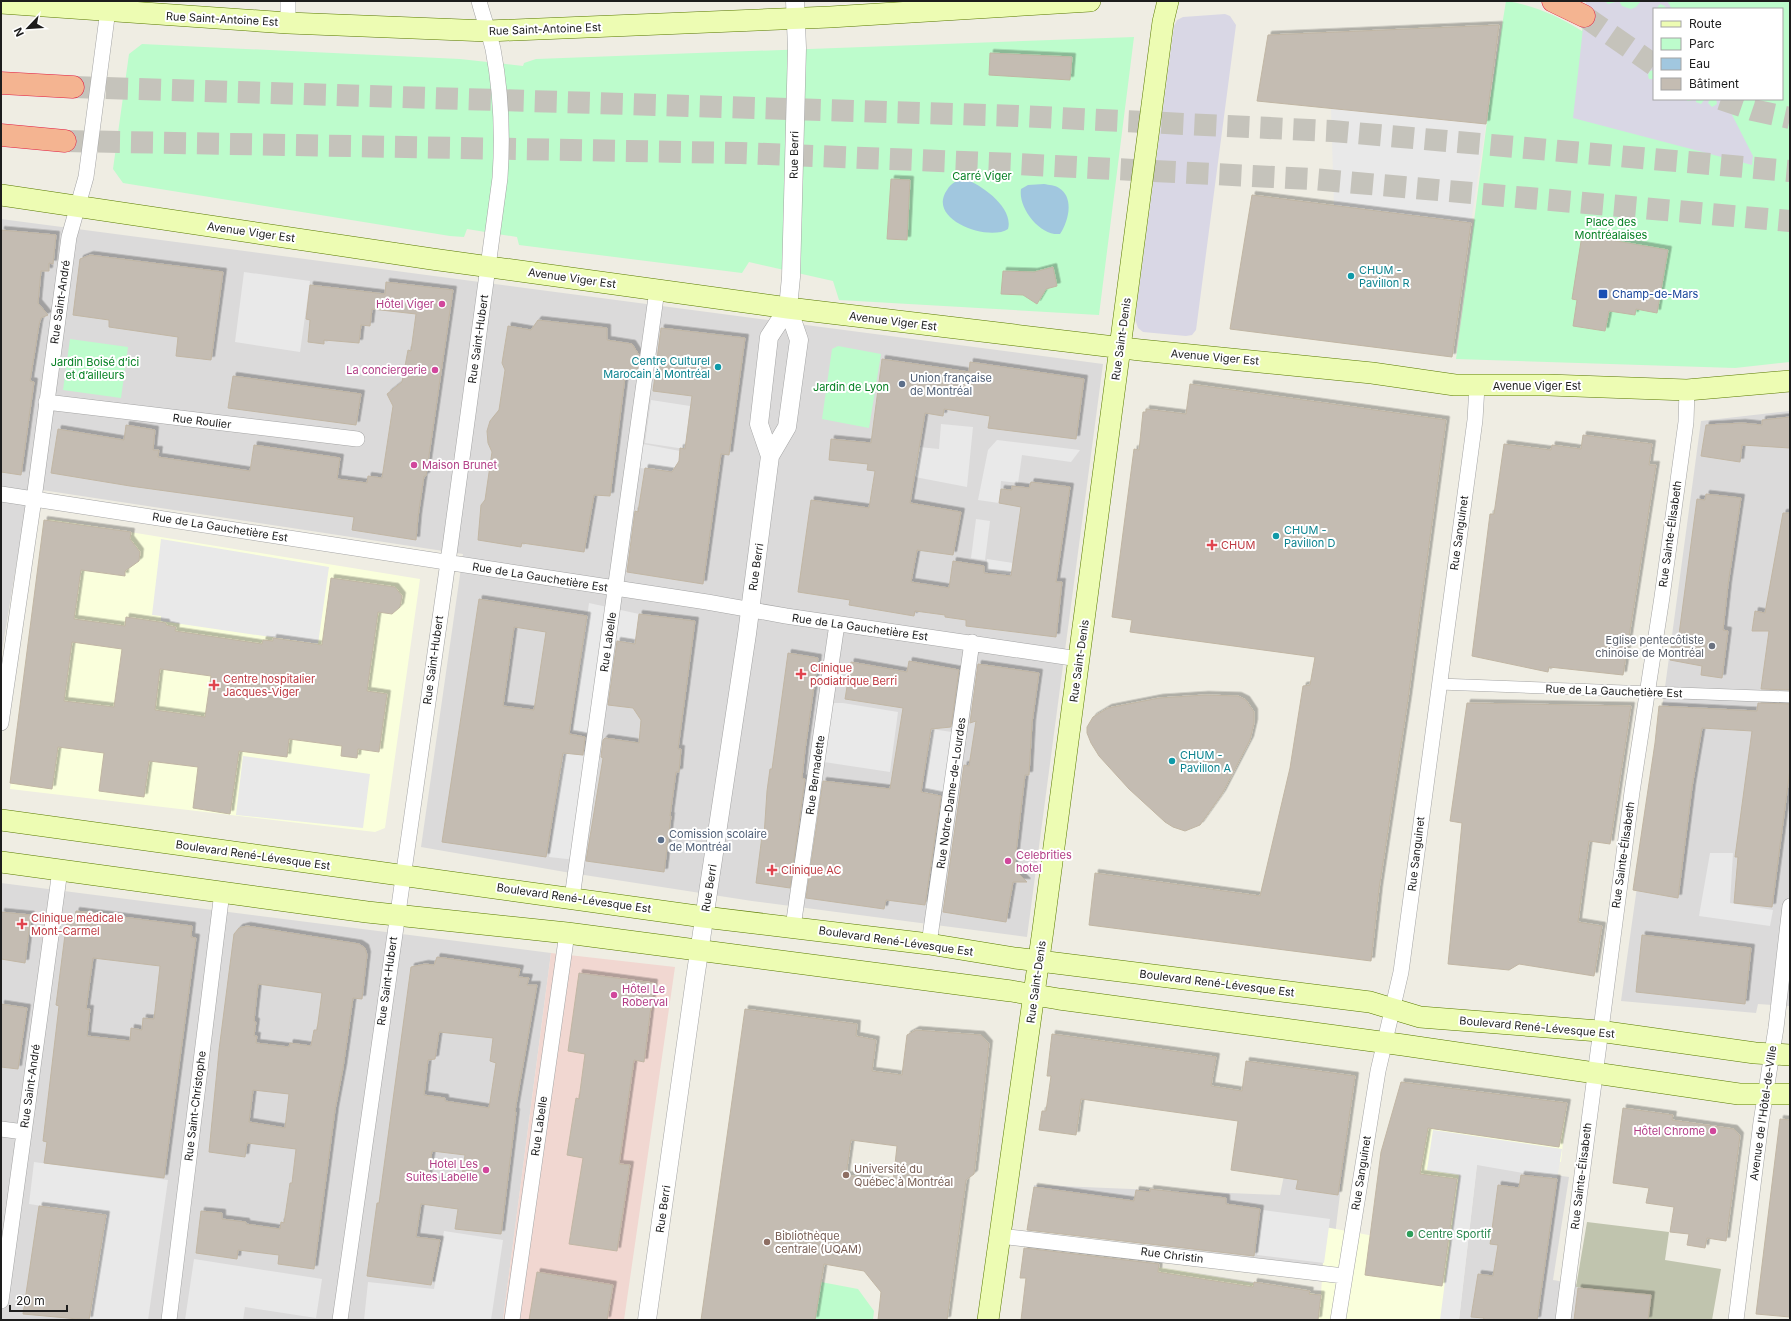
<svg xmlns="http://www.w3.org/2000/svg" width="1791" height="1321" viewBox="0 0 1791 1321" font-family="Inter,sans-serif">
  <defs>
    <filter id="shadow"><feDropShadow dx="3.5" dy="-3.5" stdDeviation="0" flood-color="#0004"/></filter>
  </defs>
  <rect width="100%" height="100%" fill="#efede3"/>
  <path fill="#dbdada" d="M1 219 1103 364 1027 937 752 901 565 872 421 847 463 554 29 488 1 657Z
    M1790 411V1006L1758 1004 1756 1013 1621 1001 1663 702 1701 421Z
    M1 883 551 953 503 1320H1Z
    M1305 1073 1354 1081 1331 1267 1027 1230 1034 1185 1280 1195Z
    M1477 1164 1569 1177 1553 1280 1648 1296 1646 1320H1459Z"/>
  <path fill="#f1d7d1" d="M551 953 675 967 624 1320H503Z"/>
  <path fill="#faffdc" d="M50 519 420 579 385 828 375 832 10 789 45 521Z
    M1401 1082 1567 1103 1561 1162 1471 1155 1445 1320H1122L1129 1262 1321 1295 1325 1227 1374 1236Z"/>
  <path fill="#c0c4ae" d="M1587 1222 1669 1232 1665 1260 1721 1269 1712 1320H1646L1648 1296 1576 1287Z"/>
  <path fill="#bdfccc" fill-rule="evenodd" d="M1506 1C1534 5 1558 16 1582 31L1587 1H1790V362L1735 368 1456 359 1489 106ZM1654 9H1782V99H1654Z
    M1134 37 1099 315 839 300 833 281 749 262 742 273 519 245 517 237 467 229 464 237 450 236 123 183 113 169 129 54 142 44 460 59 523 66 524 63 536 59Z
    M70 339 128 347 121 398 63 390Z
    M838 346 881 354 869 428 822 419 832 349Z
    M821 1282 858 1289 874 1311 873 1320H815Z"/>
  <path fill="#e9e9e9" d="M1331 108 1486 124 1471 223 1334 206Z
    M244 272 310 281 300 352 235 342Z
    M651 400 690 406 685 449 645 443Z
    M941 424 973 427 967 487 915 477 919 447 939 449Z
    M997 440 1080 450 1071 462 1022 455 1018 483 1001 481 999 503 978 500 988 450Z
    M643 444 680 451 677 472 639 468Z
    M976 519 990 521 985 560 971 558Z
    M161 539 329 567 318 644 161 621V616L152 615Z
    M987 559 1013 563 1011 575 986 571Z
    M589 603 639 614 635 644 615 640 600 737 572 732Z
    M828 638 833 703H843L898 712 890 772 824 762 817 814 846 819 816 831 804 898 790 894Z
    M931 729 952 732 955 796 924 793Z
    M563 753 600 758 585 861 549 857Z
    M243 756 370 774 363 828 236 815Z
    M1710 853H1733L1730 903 1773 910 1770 926 1699 916Z
    M1433 1130 1562 1149 1557 1179 1477 1165 1459 1320H1440L1459 1175 1427 1170Z
    M34 1162 168 1180 148 1320H89L105 1215 29 1204Z
    M1263 1210 1330 1219 1324 1263 1257 1255Z
    M444 1231 503 1240 491 1320H364L368 1282 434 1289Z
    M194 1259 322 1279 316 1318 245 1307 243 1320H185Z"/>
  <path fill="#d9d7e5" d="M1586 1H1605L1608 4 1619 1 1622 6 1631 9 1636 7 1641 1H1667L1672 9H1666L1665 6 1660 4 1656 9H1654L1653 49 1654 57 1651 59 1650 62 1654 66V70L1650 71 1648 75 1649 79H1654V99H1684L1688 101 1696 99V102L1701 104 1705 99H1710L1708 103 1712 107 1717 104 1716 99H1724L1753 156 1752 165 1573 118Z
    M1225 14 1230 16 1236 25 1196 330 1192 335 1186 336 1143 332 1138 328 1135 319 1174 26 1177 20 1183 17Z"/>
  <path fill="#a1c7df" d="M965 179C982 185 1014 208 1008 229 989 242 926 220 947 190 951 183 957 180 965 179Z
    M1044 184C1049 185 1055 185 1059 188 1075 198 1068 222 1060 234 1040 236 1018 208 1021 189L1028 185Z"/>
  <path fill="#c4bcb2" stroke="#c1b6a4" fill-rule="evenodd" filter="url(#shadow)" d="M1499 25 1486 124 1257 101 1268 35Z
    M990 53 1072 57 1070 80 989 75Z
    M891 179 910 180 907 240 887 239Z
    M1252 195 1471 223 1452 357 1230 329Z
    M1 230 56 235 53 264 49 263V271H41L38 303 48 315 41 318 39 325 30 381 34 382 21 475 1 472Z
    M1582 235 1668 250 1657 313 1636 309 1635 315 1609 311 1605 331 1573 326 1577 300 1572 299Z
    M90 255 223 272 211 360 176 356 178 337 109 327V320L73 315 80 259Z
    M1053 267 1057 286 1046 289 1037 304 1023 295 1001 294 1003 271 1034 272Z
    M386 282 453 290 426 476H424L418 517 416 540 352 530 354 517 130 486 51 473 58 429 124 440 126 425 155 430 153 450H159L158 457 250 471 254 445 340 458 337 479 367 483 368 476 382 478 393 406 387 394 402 382 408 350 411 351 416 314 372 309 370 326 361 325 359 343 324 340V344L308 342 310 320 306 319 310 285 385 294Z
    M538 320 607 328V340L632 344 639 355 636 378 625 377 610 496 594 495 584 552 522 543 521 547 478 540 481 505 485 500 492 452 488 443 487 431 490 421 499 410 505 370 502 363 508 326 531 330Z
    M661 328 745 338 729 455 721 454 703 584 627 572 635 511 638 512 645 468 672 472 679 461 680 448 685 449 692 396 653 391Z
    M882 359 969 372 970 362 1084 379 1076 439 988 428 990 416 944 409 943 416 925 413 910 503 961 512 953 555 917 550 911 582 949 588 953 561 984 566V573L1011 576 1021 507 999 503 1001 489 1012 490V486L1029 488 1031 482 1070 487 1056 582H1062L1056 637 966 626V620L945 617V615L915 611 914 616 849 605 850 600 798 592 811 500 869 508 875 471 867 470 868 464 829 460 831 439 871 443Z
    M233 376 361 394 356 425 228 408Z
    M1190 384 1446 420 1408 699 1379 889 1371 961 1089 925 1095 873 1260 896 1290 768 1303 686 1310 685 1315 657 1130 632 1132 620 1112 617 1134 449 1139 450 1143 412H1146V409L1186 414Z
    M1790 417V448L1742 445 1740 462 1701 456 1706 425 1742 423 1762 425V420Z
    M1583 435 1652 444 1649 465H1656L1623 675 1549 667 1548 672 1472 656 1490 514H1494L1504 444 1551 450 1552 445 1581 449Z
    M1706 494 1741 498 1728 585 1723 630 1728 631 1722 678 1701 675 1702 666 1670 660 1672 641 1678 642 1697 499 1705 500Z
    M1783 513H1790V690L1761 689 1769 631H1752L1755 611 1765 613Z
    M44 520 131 532 130 539 140 552 139 561 125 571V576L81 570 74 619 125 626 126 617 166 623V625L176 627 175 631 262 644 263 640 273 641V638L322 645 331 578 395 587 402 596 400 607 392 614 378 612 367 691 387 694 379 752 358 749 357 758 341 756 342 746 289 739 287 757 239 751 230 814 193 808 198 767 149 761 144 797 99 791 104 753 58 747 52 789 10 783ZM72 642 122 649 114 707 64 701ZM160 669 211 676 205 717 155 710Z
    M479 599 587 616 569 734 585 737 583 755 563 753 546 857 442 842ZM514 627 546 632 534 710 503 706Z
    M639 614 695 621 678 749H681L679 772H676L670 816H671L664 872 586 861 603 758 601 757 603 740 605 738 639 743 641 720 633 708 608 705 617 641 635 644Z
    M788 653 818 658 805 750 802 778 805 779 790 888 756 883 762 836H764L767 791 770 769H772Z
    M909 661 959 670 951 727 931 729 921 792 941 796 925 905 886 900 884 909 806 898 823 781 890 789 903 708 845 699 851 662 907 672Z
    M978 664 1039 673 1032 723 1029 775H1025L1014 869 1027 882H1013L1006 922 943 912 964 765 969 766 976 721 970 723Z
    M1205 695 1238 696 1246 700 1254 712V723L1250 740 1222 794 1200 825 1185 831 1173 827 1165 822 1129 789 1099 756 1091 743 1087 733V727L1093 717 1108 708 1159 698Z
    M1467 703 1631 706 1610 844 1589 841 1578 922 1602 926 1594 976 1519 964 1509 970 1448 964 1462 823 1450 821Z
    M1758 703 1790 704V769L1772 907 1734 903 1738 857H1735L1752 731 1702 728 1692 787 1678 898 1633 890 1655 743 1659 706 1757 711Z
    M76 911 192 926 191 937 196 938 164 1178 44 1163 47 1142 43 1141 59 1006 56 1005 67 919 74 920ZM93 958 160 966 154 1019 143 1018 142 1030 131 1028 130 1041 87 1036 90 1009H86Z
    M1 912 31 915 25 963 1 959Z
    M247 926 359 944 365 948 367 955 362 999 353 998 343 1068 335 1110 314 1269 278 1264 279 1255 238 1250 237 1259 196 1253 201 1211 222 1213V1219L246 1222V1224L280 1229 281 1222 284 1223 290 1183H292L296 1149 247 1143 245 1157 209 1152 219 1050 234 934 239 928ZM258 984 322 993 317 1030H314L311 1046 290 1043 289 1047 256 1043 257 1036H254L256 1022 254 1021ZM253 1090 289 1094 285 1128 249 1122Z
    M1642 935 1751 948 1745 1004 1636 992Z
    M437 957 520 969 518 977 529 978 527 985H537L515 1111 516 1112 501 1234 455 1229 458 1209 421 1204 416 1237 440 1240 431 1285 367 1276 377 1203H379L411 967 425 964 434 965ZM439 1032 493 1038 490 1061 496 1063 489 1108 445 1101V1098L424 1095 428 1060 435 1059ZM432 1151 465 1155 461 1183 428 1179Z
    M579 973 654 983 644 1062 634 1060 619 1164 630 1165 617 1251 569 1244 583 1158 567 1155 576 1098 579 1099 585 1054 568 1051Z
    M1 1004 27 1008 18 1069 1 1067Z
    M745 1009 857 1024 856 1036 876 1040 872 1071 902 1075 907 1035 916 1030 981 1035 989 1044 974 1174 966 1180 947 1320H878L881 1292 864 1271 824 1264 815 1320H701ZM851 1140 897 1146 893 1182 846 1175Z
    M1052 1034 1216 1057 1211 1086 1242 1091 1246 1061 1355 1076 1338 1195 1296 1189 1298 1180 1231 1170 1238 1121 1081 1099 1076 1135 1039 1130 1042 1111H1046L1051 1076H1047Z
    M1401 1082 1567 1103 1559 1147 1428 1128 1420 1174 1457 1179 1442 1286 1365 1275 1381 1152Z
    M1623 1108 1673 1115 1672 1120 1734 1129 1740 1136 1726 1241 1707 1238 1705 1248 1687 1245 1689 1234 1670 1232 1674 1207 1646 1203 1649 1188 1613 1183Z
    M1780 1119 1790 1120V1317L1756 1314Z
    M1521 1175 1557 1179 1537 1320H1483L1484 1318 1471 1317 1478 1274 1493 1276 1498 1245 1490 1244 1498 1185 1519 1188Z
    M1034 1187 1134 1201 1136 1190 1150 1192V1189L1226 1198V1204L1260 1209 1254 1256 1027 1230Z
    M39 1206 106 1215 89 1320 23 1314Z
    M1024 1248 1159 1264 1158 1272 1253 1287 1254 1282 1310 1291 1309 1294 1321 1295 1318 1320H1021L1026 1278H1020Z
    M537 1272 613 1285 607 1320H529Z
    M1578 1288 1651 1295 1648 1320H1574Z"/>
  <g fill="none" stroke-linecap="round" stroke-linejoin="round">
    <path stroke="#c5c3bb" stroke-width="22" stroke-dasharray="22 11" stroke-linecap="butt" d="M1584 16 1654 65
      M73 87 1018 116 1332 131 1790 171
      M1721 99 1753 110 1790 118
      M65 141 741 153 1015 164 1312 179 1790 221"/>
    <g stroke="#a4a4a4" stroke-width="12">
      <path id="pedestrian" d="M1439 684 1790 697"/>
    </g>
    <g stroke="#a4a4a4" stroke-width="16">
      <path id="minor" d="M288 23V1
        M46 402 357 439
        M1 494 707 602 786 616 1079 659
        M1 723 34 499 69 237 86 177 109 2
        M572 898 657 290
        M793 927 837 624
        M929 944 972 642
        M1 1129 24 1132
        M1000 1236 1344 1276
        M1 1301 60 870
        M169 1320 222 892
        M340 1320 448 562 500 178C503 134 501 91 493 49 489 32 483 17 479 1
        M512 1320 567 933
        M1338 1320 1378 1071 1401 972 1475 420 1477 386
        M1563 1320 1632 792 1662 597 1686 422 1687 390
        M1736 1320 1761 1122 1776 1028 1790 906"/>
    </g>
    <g stroke="#a4a4a4" stroke-width="19">
      <path id="tertiary" d="M770 456 759 424 769 337 788 308
        M647 1320 695 979 747 634 770 456 787 427 799 340 788 308 791 277 797 48 795 1"/>
    </g>
    <g stroke="#597900" stroke-width="22">
      <path id="secondary" d="M1 3 288 23 488 31 830 17 1090 1
        M1 195 432 259 788 308 1140 350 1372 373 1455 385H1548L1687 390 1790 381
        M1 820 704 917 929 944 1015 958 1370 1002 1420 1017 1599 1031 1755 1053 1790 1055
        M1 862 367 912 567 933 1011 991 1059 999 1403 1045 1739 1094H1790
        M988 1320 1043 930 1163 22 1168 1"/>
    </g>
    <g stroke="#e11c41" stroke-width="23">
      <path id="trunk" d="M1553 1 1584 16
        M1 83 73 87
        M1 135 65 141"/>
    </g>
    <use href="#pedestrian" stroke="#fff" stroke-width="11"/>
    <use href="#minor" stroke="#fff" stroke-width="15"/>
    <use href="#tertiary" stroke="#fff" stroke-width="18"/>
    <use href="#secondary" stroke="#edfcb3" stroke-width="21"/>
    <use href="#trunk" stroke="#f4b491" stroke-width="22"/>
  </g>
  <g fill="#0f9aa8" stroke="#fff" stroke-width="1.5">
    <circle cx="1351" cy="276" r="4"/>
    <circle cx="718" cy="367" r="4"/>
    <circle cx="1276" cy="536" r="4"/>
    <circle cx="1172" cy="761" r="4"/>
  </g>
  <rect fill="#1a4fb4" stroke="#fff" stroke-width="1.5" x="1598" y="289" width="10" height="10" rx="2"/>
  <g fill="#d1479c" stroke="#fff" stroke-width="1.5">
    <circle cx="442" cy="304" r="4"/>
    <circle cx="435" cy="370" r="4"/>
    <circle cx="414" cy="465" r="4"/>
    <circle cx="1008" cy="861" r="4"/>
    <circle cx="614" cy="995" r="4"/>
    <circle cx="1713" cy="1131" r="4"/>
    <circle cx="486" cy="1170" r="4"/>
  </g>
  <g fill="#5c6f8a" stroke="#fff" stroke-width="1.5">
    <circle cx="902" cy="384" r="4"/>
    <circle cx="661" cy="840" r="4"/>
  </g>
  <g fill="#e0444e" stroke="#fff" stroke-width="1.5">
    <path d="M1210 539h4v4h4v4h-4v4h-4v-4h-4v-4h4z"/>
    <path d="M799 668h4v4h4v4h-4v4h-4v-4h-4v-4h4z"/>
    <path d="M212 679h4v4h4v4h-4v4h-4v-4h-4v-4h4z"/>
    <path d="M770 864h4v4h4v4h-4v4h-4v-4h-4v-4h4z"/>
    <path d="M20 918h4v4h4v4h-4v4h-4v-4h-4v-4h4z"/>
  </g>
  <circle fill="#6b7280" stroke="#fff" stroke-width="1.5" cx="1712" cy="646" r="4"/>
  <g fill="#8d6e63" stroke="#fff" stroke-width="1.5">
    <circle cx="846" cy="1175" r="4"/>
    <circle cx="767" cy="1242" r="4"/>
  </g>
  <circle fill="#2e9e5b" stroke="#fff" stroke-width="1.5" cx="1410" cy="1234" r="4"/>
  <g text-anchor="middle" dominant-baseline="central" stroke-width="4" stroke-linejoin="round" paint-order="stroke">
    <g font-size="11" fill="#1d1d1d" stroke="#fff">
      <text transform="translate(222 19) rotate(3)">Rue Saint-Antoine Est</text>
      <text transform="translate(545 29) rotate(-2)">Rue Saint-Antoine Est</text>
      <text transform="translate(794 155) rotate(-89)">Rue Berri</text>
      <text transform="translate(251 232) rotate(8)">Avenue Viger Est</text>
      <text transform="translate(572 278) rotate(8)">Avenue Viger Est</text>
      <text transform="translate(60 302) rotate(-82)">Rue Saint-André</text>
      <text transform="translate(893 321) rotate(7)">Avenue Viger Est</text>
      <text transform="translate(478 339) rotate(-82)">Rue Saint-Hubert</text>
      <text transform="translate(1121 339) rotate(-82)">Rue Saint-Denis</text>
      <text transform="translate(1215 357) rotate(5)">Avenue Viger Est</text>
      <text x="1537" y="386">Avenue Viger Est</text>
      <text transform="translate(202 421) rotate(7)">Rue Roulier</text>
      <text transform="translate(220 527) rotate(9)">Rue de La Gauchetière Est</text>
      <text transform="translate(1459 533) rotate(-82)">Rue Sanguinet</text>
      <text transform="translate(1670 534) rotate(-82)">Rue Sainte-Élisabeth</text>
      <text transform="translate(756 567) rotate(-82)">Rue Berri</text>
      <text transform="translate(540 577) rotate(9)">Rue de La Gauchetière Est</text>
      <text transform="translate(860 627) rotate(8)">Rue de La Gauchetière Est</text>
      <text transform="translate(608 642) rotate(-82)">Rue Labelle</text>
      <text transform="translate(433 660) rotate(-82)">Rue Saint-Hubert</text>
      <text transform="translate(1079 661) rotate(-82)">Rue Saint-Denis</text>
      <text transform="translate(1614 691) rotate(2)">Rue de La Gauchetière Est</text>
      <text transform="translate(815 775) rotate(-82)">Rue Bernadette</text>
      <text transform="translate(951 793) rotate(-82)">Rue Notre-Dame-de-Lourdes</text>
      <text transform="translate(1416 854) rotate(-83)">Rue Sanguinet</text>
      <text transform="translate(253 855) rotate(8)">Boulevard René-Lévesque Est</text>
      <text transform="translate(1623 855) rotate(-82)">Rue Sainte-Élisabeth</text>
      <text transform="translate(709 888) rotate(-81)">Rue Berri</text>
      <text transform="translate(574 898) rotate(8)">Boulevard René-Lévesque Est</text>
      <text transform="translate(896 941) rotate(8)">Boulevard René-Lévesque Est</text>
      <text transform="translate(387 981) rotate(-82)">Rue Saint-Hubert</text>
      <text transform="translate(1036 982) rotate(-82)">Rue Saint-Denis</text>
      <text transform="translate(1217 983) rotate(7)">Boulevard René-Lévesque Est</text>
      <text transform="translate(1537 1027) rotate(5)">Boulevard René-Lévesque Est</text>
      <text transform="translate(30 1086) rotate(-82)">Rue Saint-André</text>
      <text transform="translate(195 1106) rotate(-83)">Rue Saint-Christophe</text>
      <text transform="translate(1763 1113) rotate(-82)">Avenue de l'Hôtel-de-Ville</text>
      <text transform="translate(539 1126) rotate(-82)">Rue Labelle</text>
      <text transform="translate(1361 1173) rotate(-81)">Rue Sanguinet</text>
      <text transform="translate(1581 1176) rotate(-83)">Rue Sainte-Élisabeth</text>
      <text transform="translate(663 1209) rotate(-82)">Rue Berri</text>
      <text transform="translate(1172 1255) rotate(7)">Rue Christin</text>
    </g>
    <g font-size="11" fill="#068023" stroke="#fff">
      <text x="982" y="176">Carré Viger</text>
      <text x="1611" y="222">Place des<tspan x="1611" dy="13">Montréalaises</tspan></text>
      <text x="95" y="362">Jardin Boisé d’ici<tspan x="95" dy="13">et d’ailleurs</tspan></text>
      <text x="851" y="387">Jardin de Lyon</text>
    </g>
    <g font-size="11" fill="#0d838f" stroke="#fff" text-anchor="start">
      <text x="1359" y="270">CHUM -<tspan x="1359" dy="13">Pavillon R</tspan></text>
      <text x="710" y="361" text-anchor="end">Centre Culturel<tspan x="710" dy="13">Marocain à Montréal</tspan></text>
      <text x="1284" y="530">CHUM -<tspan x="1284" dy="13">Pavillon D</tspan></text>
      <text x="1180" y="755">CHUM -<tspan x="1180" dy="13">Pavillon A</tspan></text>
    </g>
    <g font-size="11" fill="#164399" stroke="#fff" text-anchor="start">
      <text x="1612" y="294">Champ-de-Mars</text>
    </g>
    <g font-size="11" fill="#b23c85" stroke="#fff" text-anchor="end">
      <text x="434" y="304">Hôtel Viger</text>
      <text x="427" y="370">La conciergerie</text>
      <text x="422" y="465" text-anchor="start">Maison Brunet</text>
      <text x="1016" y="855" text-anchor="start">Celebrities<tspan x="1016" dy="13">hotel</tspan></text>
      <text x="622" y="989" text-anchor="start">Hôtel Le<tspan x="622" dy="13">Roberval</tspan></text>
      <text x="1705" y="1131">Hôtel Chrome</text>
      <text x="478" y="1164">Hotel Les<tspan x="478" dy="13">Suites Labelle</tspan></text>
    </g>
    <g font-size="11" fill="#4e5e75" stroke="#fff" text-anchor="start">
      <text x="910" y="378">Union française<tspan x="910" dy="13">de Montréal</tspan></text>
      <text x="669" y="834">Comission scolaire<tspan x="669" dy="13">de Montréal</tspan></text>
    </g>
    <g font-size="11" fill="#be3a42" stroke="#fff" text-anchor="start">
      <text x="1221" y="545">CHUM</text>
      <text x="810" y="668">Clinique<tspan x="810" dy="13">podiatrique Berri</tspan></text>
      <text x="223" y="679">Centre hospitalier<tspan x="223" dy="13">Jacques-Viger</tspan></text>
      <text x="781" y="870">Clinique AC</text>
      <text x="31" y="918">Clinique médicale<tspan x="31" dy="13">Mont-Carmel</tspan></text>
    </g>
    <g font-size="11" fill="#5b616d" stroke="#fff" text-anchor="end">
      <text x="1704" y="640">Eglise pentecôtiste<tspan x="1704" dy="13">chinoise de Montréal</tspan></text>
    </g>
    <g font-size="11" fill="#785e54" stroke="#fff" text-anchor="start">
      <text x="854" y="1169">Université du<tspan x="854" dy="13">Québec à Montréal</tspan></text>
      <text x="775" y="1236">Bibliothèque<tspan x="775" dy="13">centrale (UQAM)</tspan></text>
    </g>
    <g font-size="11" fill="#27864d" stroke="#fff" text-anchor="start">
      <text x="1418" y="1234">Centre Sportif</text>
    </g>
  </g>
  <rect width="1791" height="1321" fill="none" stroke="#1d1d1d" stroke-width="4"/>
  <rect x="1653" y="8" width="130" height="92" fill="#ffffff" stroke="#a5a5a5"/>
  <rect x="1661" y="21" width="20" height="6" fill="#edfcb3" stroke="#a5a5a5"/>
  <text x="1689" y="28" font-size="12" fill="#1d1d1d">Route</text>
  <rect x="1661" y="38" width="20" height="12" fill="#bdfccc" stroke="#a5a5a5"/>
  <text x="1689" y="48" font-size="12" fill="#1d1d1d">Parc</text>
  <rect x="1661" y="58" width="20" height="12" fill="#a1c7df" stroke="#a5a5a5"/>
  <text x="1689" y="68" font-size="12" fill="#1d1d1d">Eau</text>
  <rect x="1661" y="78" width="20" height="12" fill="#c4bcb2" stroke="#a5a5a5"/>
  <text x="1689" y="88" font-size="12" fill="#1d1d1d">Bâtiment</text>
  <g transform="translate(28 28) rotate(245)" stroke="#ffffff" stroke-width="3" paint-order="stroke">
  <path d="M0-3L7 15L0 10L-7 15Z" fill="#1d1d1d"/>
  <text y="-6" font-size="11" font-weight="bold" text-anchor="middle" fill="#1d1d1d">N</text>
  </g>
  <path d="M10 1305v6h57v-6" fill="none" stroke="#1d1d1d" stroke-width="2"/>
  <text x="16" y="1305" font-size="12" fill="#1d1d1d" stroke="#ffffff" stroke-width="3" paint-order="stroke">20 m</text>
</svg>
